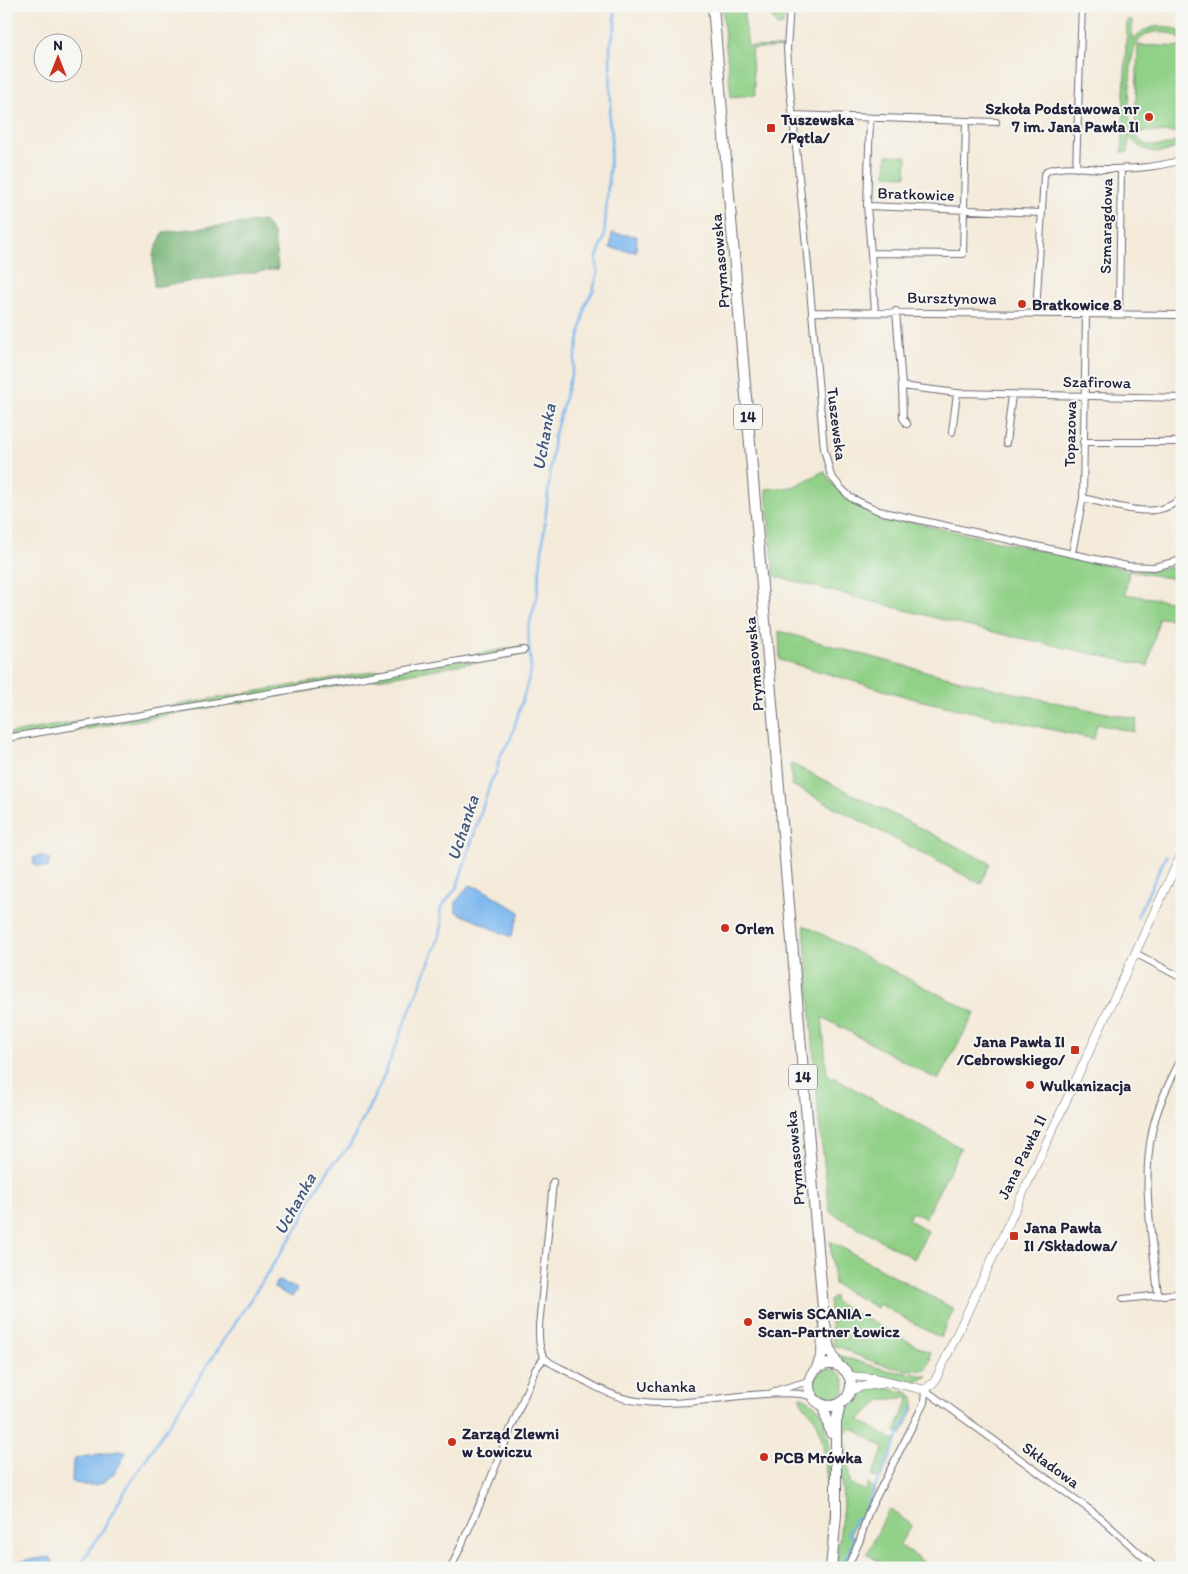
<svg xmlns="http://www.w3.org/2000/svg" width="1188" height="1574" viewBox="0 0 1188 1574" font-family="Itim,sans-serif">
  <rect width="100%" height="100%" fill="#f6f6f2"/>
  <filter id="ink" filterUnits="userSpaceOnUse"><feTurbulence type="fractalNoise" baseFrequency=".02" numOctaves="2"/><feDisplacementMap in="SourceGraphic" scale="10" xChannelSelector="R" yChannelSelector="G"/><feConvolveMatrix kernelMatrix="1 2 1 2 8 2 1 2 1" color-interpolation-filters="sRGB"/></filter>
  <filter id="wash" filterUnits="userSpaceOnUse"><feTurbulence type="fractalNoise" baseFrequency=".0096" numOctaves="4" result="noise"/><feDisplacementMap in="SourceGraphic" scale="20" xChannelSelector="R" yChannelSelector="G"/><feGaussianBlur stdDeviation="1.12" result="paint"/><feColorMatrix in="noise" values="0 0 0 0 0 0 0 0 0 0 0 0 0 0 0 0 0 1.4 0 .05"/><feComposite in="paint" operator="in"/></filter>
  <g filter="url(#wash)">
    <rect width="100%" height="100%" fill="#f4ead9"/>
    <path fill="#90d087" stroke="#597961" d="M722 6H745L744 16 748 46 783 47 751 49 755 95 731 97Z
      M766 6H785L783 25 777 26Z
      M1127 20H1132V40C1145 26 1164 21 1182 33V41C1169 28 1145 28 1136 45 1130 57 1131 71 1130 83 1129 106 1123 147 1158 146 1167 146 1175 143 1182 136V144C1163 158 1142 153 1129 136L1128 152H1122Z
      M1138 45 1182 47V133L1135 131Z
      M887 155 907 156 906 176 886 175Z
      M824 471C836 492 852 505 874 514L1129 570 1163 569 1182 564V580L1129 571 1125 594 1176 602 1172 619 1159 618 1148 666 975 628 774 576 766 489 793 487Z
      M779 631C897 665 1016 696 1137 719L1134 732 1097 724 1094 739 918 700 780 660Z
      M523 646V654L6 743V734Z
      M790 763 990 863 981 884 792 785Z
      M804 925 975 1013 938 1080 822 1017 827 1074 961 1148 925 1218 912 1212 908 1219 928 1231 914 1259 830 1212 819 1122Z
      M830 1241 954 1309 940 1338 879 1304 877 1308 834 1284Z
      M834 1296 835 1302 930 1353 929 1357 931 1358 926 1369C909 1375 868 1361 852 1353 845 1350 841 1346 833 1346L829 1300Z
      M834 1354 886 1370 928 1376 915 1383 854 1373Z
      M813 1385a16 16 0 1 1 32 0a16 16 0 1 1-32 0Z
      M878 1387 907 1392 914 1398V1409L902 1434 895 1431 910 1397 881 1400 859 1420 897 1442 881 1478 872 1477 884 1448 852 1428 845 1434 850 1483 865 1491 868 1484 875 1490C871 1499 868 1508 863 1516 859 1524 851 1524 851 1535L857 1538 843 1568H836L843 1504 839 1424 843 1407 855 1393Z
      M800 1396C806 1398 815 1404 819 1409 833 1425 837 1518 827 1538 827 1502 829 1460 818 1425 815 1414 801 1407 800 1396Z
      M889 1509 912 1525 899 1545 933 1568H889L867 1554Z"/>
    <path fill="#74b274" stroke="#4b6a58" d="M264 221 274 235 278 269 154 287 153 255 163 232Z"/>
    <path fill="#7db8ef" stroke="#506d95" d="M612 233 637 236 636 252 610 248Z
      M40 855 50 859 48 868 34 865 33 858Z
      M469 885 482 889 520 912 511 937 456 912V902Z
      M280 1281 297 1289 292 1297 274 1288 276 1282Z
      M118 1451 126 1452C115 1476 102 1494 72 1481L73 1462 76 1458Z
      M50 1557 53 1561V1568H6L13 1562Z"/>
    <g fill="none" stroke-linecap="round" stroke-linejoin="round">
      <path stroke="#7db8ef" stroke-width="2.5" d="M1137 917 1166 856
        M78 1568 103 1530 123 1494 301 1222 312 1196 331 1166 349 1147 380 1085 439 938 442 926 440 909 457 887 491 781 496 773 500 756 511 738 531 671 528 629 537 597 554 437 573 368 586 303 593 291 598 271 596 260 604 238 612 133 609 120 611 104 610 47 615 27V6
        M841 1568 854 1540 848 1533 855 1519 861 1517 912 1408"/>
    </g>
  </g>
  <g filter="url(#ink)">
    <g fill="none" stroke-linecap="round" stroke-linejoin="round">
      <g stroke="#6c6872" stroke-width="8">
        <path id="minor" d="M790 6 787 48 789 79 807 255 824 449 831 476 841 488 851 498 879 511 1127 566 1154 567 1182 560
          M793 115 996 122
          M870 119 867 206 871 253 963 254 966 121
          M1076 168 1082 6
          M867 206 1042 213
          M871 253 875 312
          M896 311 902 386 957 393 1182 398
          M812 312 1182 315
          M1036 313 1044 175 1048 170C1065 165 1084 168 1102 169 1129 169 1155 168 1182 160
          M1119 314 1121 169
          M902 386 903 418 907 424
          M952 432 957 393
          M1083 442H1182
          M1006 443 1012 395
          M1083 498C1115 505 1156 523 1182 497
          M1072 553 1083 498 1086 314
          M6 738 524 650
          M1135 953 1182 978
          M553 1182 539 1326C538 1363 545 1359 574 1375 594 1386 614 1398 637 1401 674 1407 714 1398 751 1395 770 1394 792 1391 811 1396
          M1158 1295C1153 1242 1141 1184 1152 1132 1157 1106 1170 1081 1182 1057
          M1123 1299 1182 1293
          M925 1390 1097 1515 1156 1568
          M775 1391 809 1381
          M451 1568 483 1497 535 1370 544 1358
          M847 1568 860 1540 868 1513 924 1403 925 1390"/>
      </g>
      <g stroke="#6c6872" stroke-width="9">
        <path id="tertiary" d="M849 1376 874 1378 925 1390 935 1381 1182 853
          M850 1391 859 1387 888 1383"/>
      </g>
      <g stroke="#6c6872" stroke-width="12">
        <path id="primary" d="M713 6 824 1320 831 1353 838 1365
          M809 1385a21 21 0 1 1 42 0a21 21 0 1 1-42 0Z
          M817 1368 822 1354 823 1333
          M823 1406 831 1433
          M831 1568 836 1515V1423L840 1404"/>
      </g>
      <use href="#minor" stroke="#fff" stroke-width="6"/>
      <use href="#tertiary" stroke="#fff" stroke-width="8"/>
      <use href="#primary" stroke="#fff" stroke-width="10"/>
    </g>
  </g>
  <g fill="#c8321e" stroke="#f6f6f2" stroke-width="2">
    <circle cx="1149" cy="117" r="5"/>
    <rect x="766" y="123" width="10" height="10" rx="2.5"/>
    <circle cx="1022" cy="304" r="5"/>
    <circle cx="725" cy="928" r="5"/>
    <rect x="1070" y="1045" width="10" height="10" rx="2.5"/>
    <circle cx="1030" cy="1085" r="5"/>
    <rect x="1009" y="1231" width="10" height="10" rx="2.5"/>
    <circle cx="748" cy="1322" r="5"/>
    <circle cx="452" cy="1442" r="5"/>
    <circle cx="764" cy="1457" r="5"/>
  </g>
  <g text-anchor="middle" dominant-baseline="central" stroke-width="4" stroke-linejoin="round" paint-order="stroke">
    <g fill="#f6f6f2" stroke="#626272" stroke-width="1">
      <rect x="734" y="404.5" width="28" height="25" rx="4"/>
      <rect x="789" y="1064.5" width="28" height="25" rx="4"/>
    </g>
    <g font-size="15" font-weight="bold" fill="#22223b">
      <text x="748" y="417">14</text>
      <text x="803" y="1077">14</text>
    </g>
    <g font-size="16" font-weight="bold" fill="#22223b" stroke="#f6f6f2" text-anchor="start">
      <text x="1139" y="108" text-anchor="end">Szkoła Podstawowa nr<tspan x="1139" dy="18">7 im. Jana Pawła II</tspan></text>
      <text x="781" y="119">Tuszewska<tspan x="781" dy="18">/Pętla/</tspan></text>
      <text x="1032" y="304">Bratkowice 8</text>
      <text x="735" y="928">Orlen</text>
      <text x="1065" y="1041" text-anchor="end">Jana Pawła II<tspan x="1065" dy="18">/Cebrowskiego/</tspan></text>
      <text x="1040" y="1085">Wulkanizacja</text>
      <text x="1024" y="1227">Jana Pawła<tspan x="1024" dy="18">II /Składowa/</tspan></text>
      <text x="758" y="1313">Serwis SCANIA -<tspan x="758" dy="18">Scan-Partner Łowicz</tspan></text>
      <text x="462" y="1433">Zarząd Zlewni<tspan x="462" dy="18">w Łowiczu</tspan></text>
      <text x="774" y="1457">PCB Mrówka</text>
    </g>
    <g font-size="16" fill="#22223b" stroke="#f6f6f2">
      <text transform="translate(916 194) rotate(2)">Bratkowice</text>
      <text transform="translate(1106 226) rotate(-89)">Szmaragdowa</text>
      <text transform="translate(720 261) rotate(-95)">Prymasowska</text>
      <text transform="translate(952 298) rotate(1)">Bursztynowa</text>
      <text transform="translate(1097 382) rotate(1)">Szafirowa</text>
      <text transform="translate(837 424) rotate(83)">Tuszewska</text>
      <text transform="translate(1070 434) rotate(-89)">Topazowa</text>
      <text transform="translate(754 664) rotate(-95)">Prymasowska</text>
      <text transform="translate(1022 1157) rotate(-64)">Jana Pawła II</text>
      <text transform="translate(795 1158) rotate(-95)">Prymasowska</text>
      <text x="666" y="1386">Uchanka</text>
      <text transform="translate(1051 1465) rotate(36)">Składowa</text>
    </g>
    <g font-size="18" font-style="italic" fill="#42567a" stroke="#f6f6f2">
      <text transform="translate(544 437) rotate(-80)">Uchanka</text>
      <text transform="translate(463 828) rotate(-72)">Uchanka</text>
      <text transform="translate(295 1204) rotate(-61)">Uchanka</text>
    </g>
  </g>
  <rect width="1188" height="1574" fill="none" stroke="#f6f6f2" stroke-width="25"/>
  <g transform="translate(58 58)"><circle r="24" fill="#f6f6f2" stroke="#a1a1a9"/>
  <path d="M0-4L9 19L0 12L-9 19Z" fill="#c8321e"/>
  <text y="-8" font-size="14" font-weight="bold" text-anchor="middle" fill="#22223b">N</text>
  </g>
</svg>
